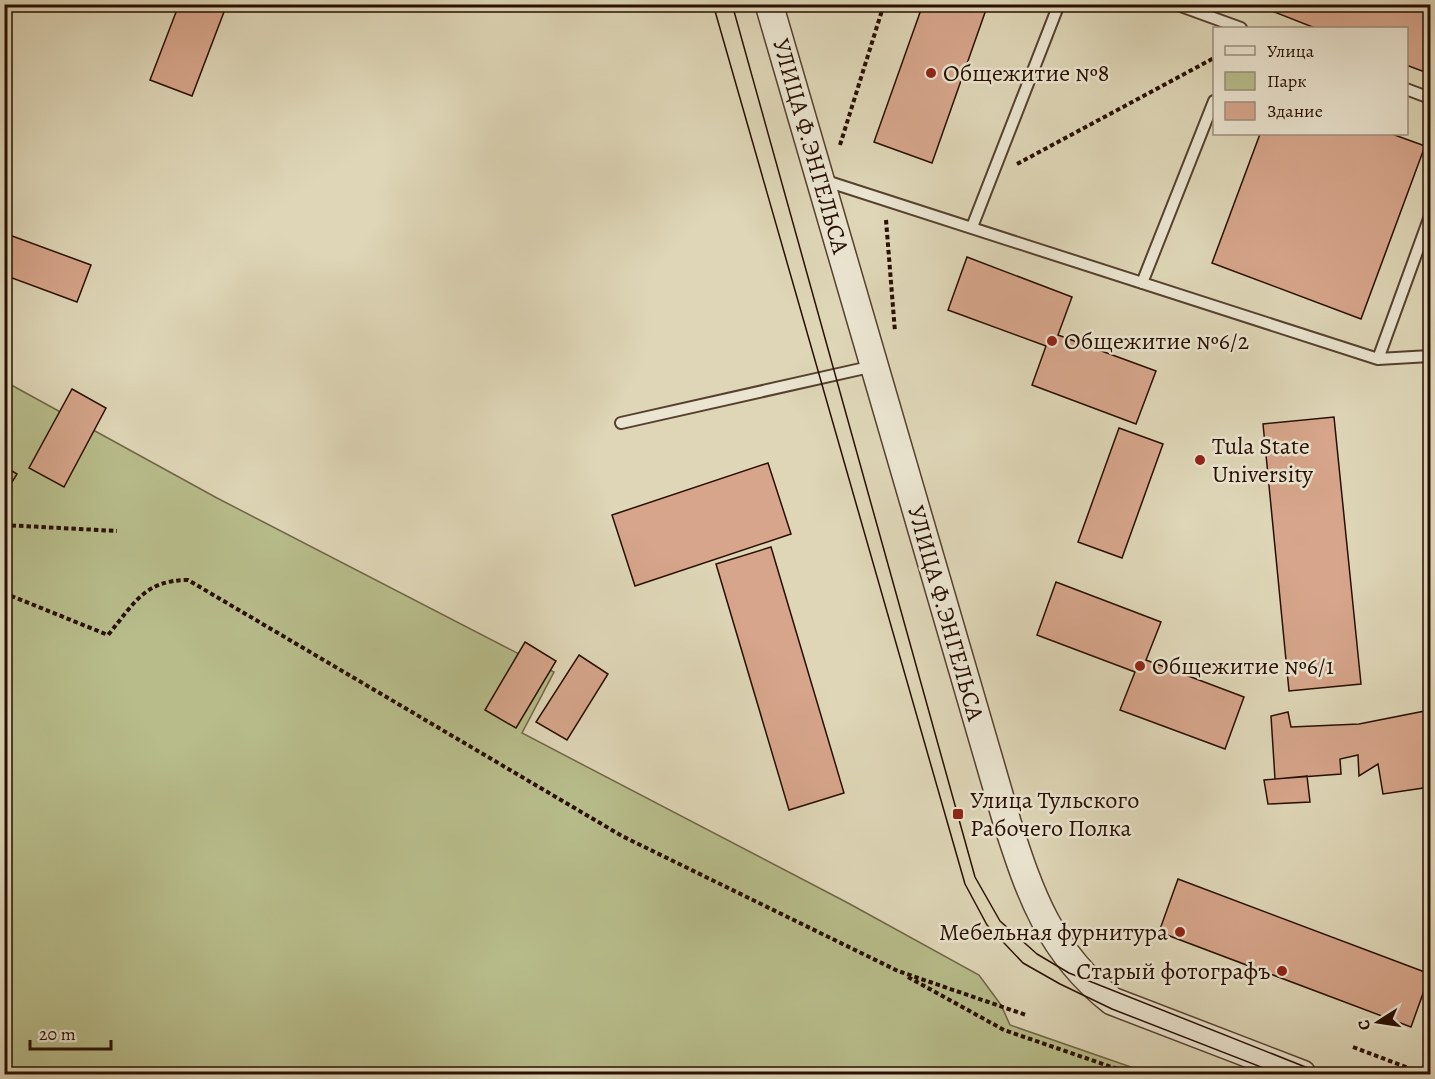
<svg xmlns="http://www.w3.org/2000/svg" width="1435" height="1079" viewBox="0 0 1435 1079" font-family="Alegreya,serif">
  <rect width="100%" height="100%" fill="#ded6b7"/>
  <filter id="stains"><feTurbulence type="fractalNoise" baseFrequency=".00333" numOctaves="4"/><feColorMatrix values="0 0 0 0 .2 0 0 0 0 .09 0 0 0 0 .02 0 0 0 .5 -.17"/></filter>
  <radialGradient id="worn" r=".72"><stop offset=".6" stop-color="#630" stop-opacity="0"/><stop offset="1" stop-color="#630" stop-opacity=".3"/></radialGradient>
  <path fill="#b7bc8a" stroke="#706646" stroke-width="1.5" d="M4 381 217 498 554 672 522 733 848 903 979 975 1001 1005 1010 1025 1151 1074H5Z"/>
  <path fill="#d6a58b" stroke="#280f01" stroke-width="1.5" d="M171 4H227L192 96 150 80 178 7Z
    M923 4H988L932 163 874 142Z
    M1254 4H1430V74L1406 65V28H1315Z
    M1260 134H1392L1425 146 1361 319 1212 263Z
    M4 233 91 265 77 302 4 275Z
    M967 257 1072 297 1058 335 1156 371 1136 424 1032 385 1046 346 948 310Z
    M72 389 106 408 64 487 29 468Z
    M1334 417 1361 684 1289 691 1263 424Z
    M1119 428 1163 444 1122 558 1078 542Z
    M768 463 791 534 635 586 612 515Z
    M4 466 17 474 4 495Z
    M771 547 844 793 789 810 716 564Z
    M1056 582 1161 622 1146 660 1244 697 1225 749 1120 710 1135 672 1037 635Z
    M525 642 556 661 516 728 485 710Z
    M579 655 608 674 567 740 536 722Z
    M1430 710V787L1383 794 1378 764 1359 776 1358 755 1340 759 1341 774 1275 779 1271 716 1288 712 1291 727 1359 724Z
    M1307 776 1310 802 1268 804 1264 780Z
    M1178 879 1430 974 1411 1027 1159 932Z"/>
  <g fill="none" stroke-linecap="round" stroke-linejoin="round">
    <g stroke="#56412e" stroke-width="14">
      <path id="service" d="M1175 4 1241 28
        M1406 89 1430 98
        M823 180 1378 359 1430 356
        M972 227 1059 4
        M1142 283 1214 101
        M1378 359 1430 216
        M621 423 874 366
        M1427 1074 1430 1065"/>
    </g>
    <g stroke="#56412e" stroke-width="30">
      <path id="tertiary" d="M769 4 1007 822C1030 894 1050 952 1112 1001L1302 1074"/>
    </g>
    <path stroke="#280f01" stroke-width="4" stroke-dasharray="4.5 3" stroke-linecap="butt" d="M840 145 884 4
      M1017 164 1214 58
      M886 220 895 332
      M4 525 117 531
      M4 593 108 635C134 604 144 580 188 580L622 836 898 971 1026 1015
      M908 977 1004 1030 1132 1074
      M1353 1047 1411 1069"/>
    <use href="#service" stroke="#eae4d0" stroke-width="10"/>
    <use href="#tertiary" stroke="#eae4d0" stroke-width="27"/>
    <path stroke="#280f01" stroke-width="1.5" d="M713 4 965 884 987 925 1023 963 1060 984 1112 1009 1279 1074
      M732 4 975 877 1000 921 1037 954 1069 973 1323 1074"/>
  </g>
  <g fill="#8f2418" stroke="#eae4d0" stroke-width="2">
    <circle cx="931" cy="73" r="6"/>
    <circle cx="1052" cy="341" r="6"/>
    <circle cx="1200" cy="460" r="6"/>
    <circle cx="1140" cy="666" r="6"/>
    <rect x="952" y="808" width="12" height="12" rx="3"/>
    <circle cx="1180" cy="932" r="6"/>
    <circle cx="1282" cy="971" r="6"/>
  </g>
  <g text-anchor="middle" dominant-baseline="central" stroke-width="5" stroke-linejoin="round" paint-order="stroke">
    <g font-size="24" fill="#280f01" stroke="#eae4d0" text-anchor="start">
      <text x="943" y="73">Общежитие №8</text>
      <text x="1064" y="341">Общежитие №6/2</text>
      <text x="1212" y="446">Tula State<tspan x="1212" dy="28">University</tspan></text>
      <text x="1152" y="666">Общежитие №6/1</text>
      <text x="970" y="800">Улица Тульского<tspan x="970" dy="28">Рабочего Полка</tspan></text>
      <text x="1168" y="932" text-anchor="end">Мебельная фурнитура</text>
      <text x="1270" y="971" text-anchor="end">Старый фотографъ</text>
    </g>
    <g font-size="24" fill="#280f01" stroke="#eae4d0">
      <text transform="translate(811 146) rotate(74)">УЛИЦА Ф.ЭНГЕЛЬСА</text>
      <text transform="translate(946 613) rotate(74)">УЛИЦА Ф.ЭНГЕЛЬСА</text>
    </g>
  </g>
  <rect width="1435" height="1079" fill="none" stroke="#ded6b7" stroke-width="24"/>
  <rect x="6" y="6" width="1423" height="1067" fill="none" stroke="#280f01" stroke-width="3"/>
  <rect x="12" y="12" width="1411" height="1055" fill="none" stroke="#280f01" stroke-width="1.5"/>
  <rect x="1213" y="27" width="195" height="108" fill="#eae4d0" stroke="#9c8f7d" stroke-width="1.5"/>
  <rect x="1225" y="46" width="30" height="9" fill="#eae4d0" stroke="#9c8f7d" stroke-width="1.5"/>
  <text x="1267" y="57" font-size="18" fill="#280f01">Улица</text>
  <rect x="1225" y="72" width="30" height="18" fill="#b7bc8a" stroke="#9c8f7d" stroke-width="1.5"/>
  <text x="1267" y="87" font-size="18" fill="#280f01">Парк</text>
  <rect x="1225" y="102" width="30" height="18" fill="#d6a58b" stroke="#9c8f7d" stroke-width="1.5"/>
  <text x="1267" y="117" font-size="18" fill="#280f01">Здание</text>
  <g transform="translate(1378 1022) rotate(258)" stroke="#eae4d0" stroke-width="4.5" paint-order="stroke">
  <path d="M0-4.5L10 22L0 15L-10 22Z" fill="#280f01"/>
  <text y="-9" font-size="16" font-weight="bold" text-anchor="middle" fill="#280f01">С</text>
  </g>
  <path d="M30 1040v9h81v-9" fill="none" stroke="#280f01" stroke-width="3"/>
  <text x="39" y="1040" font-size="18" fill="#280f01" stroke="#eae4d0" stroke-width="4.5" paint-order="stroke">20 m</text>
  <rect width="100%" height="100%" filter="url(#stains)"/>
  <rect width="100%" height="100%" fill="url(#worn)"/>
</svg>
